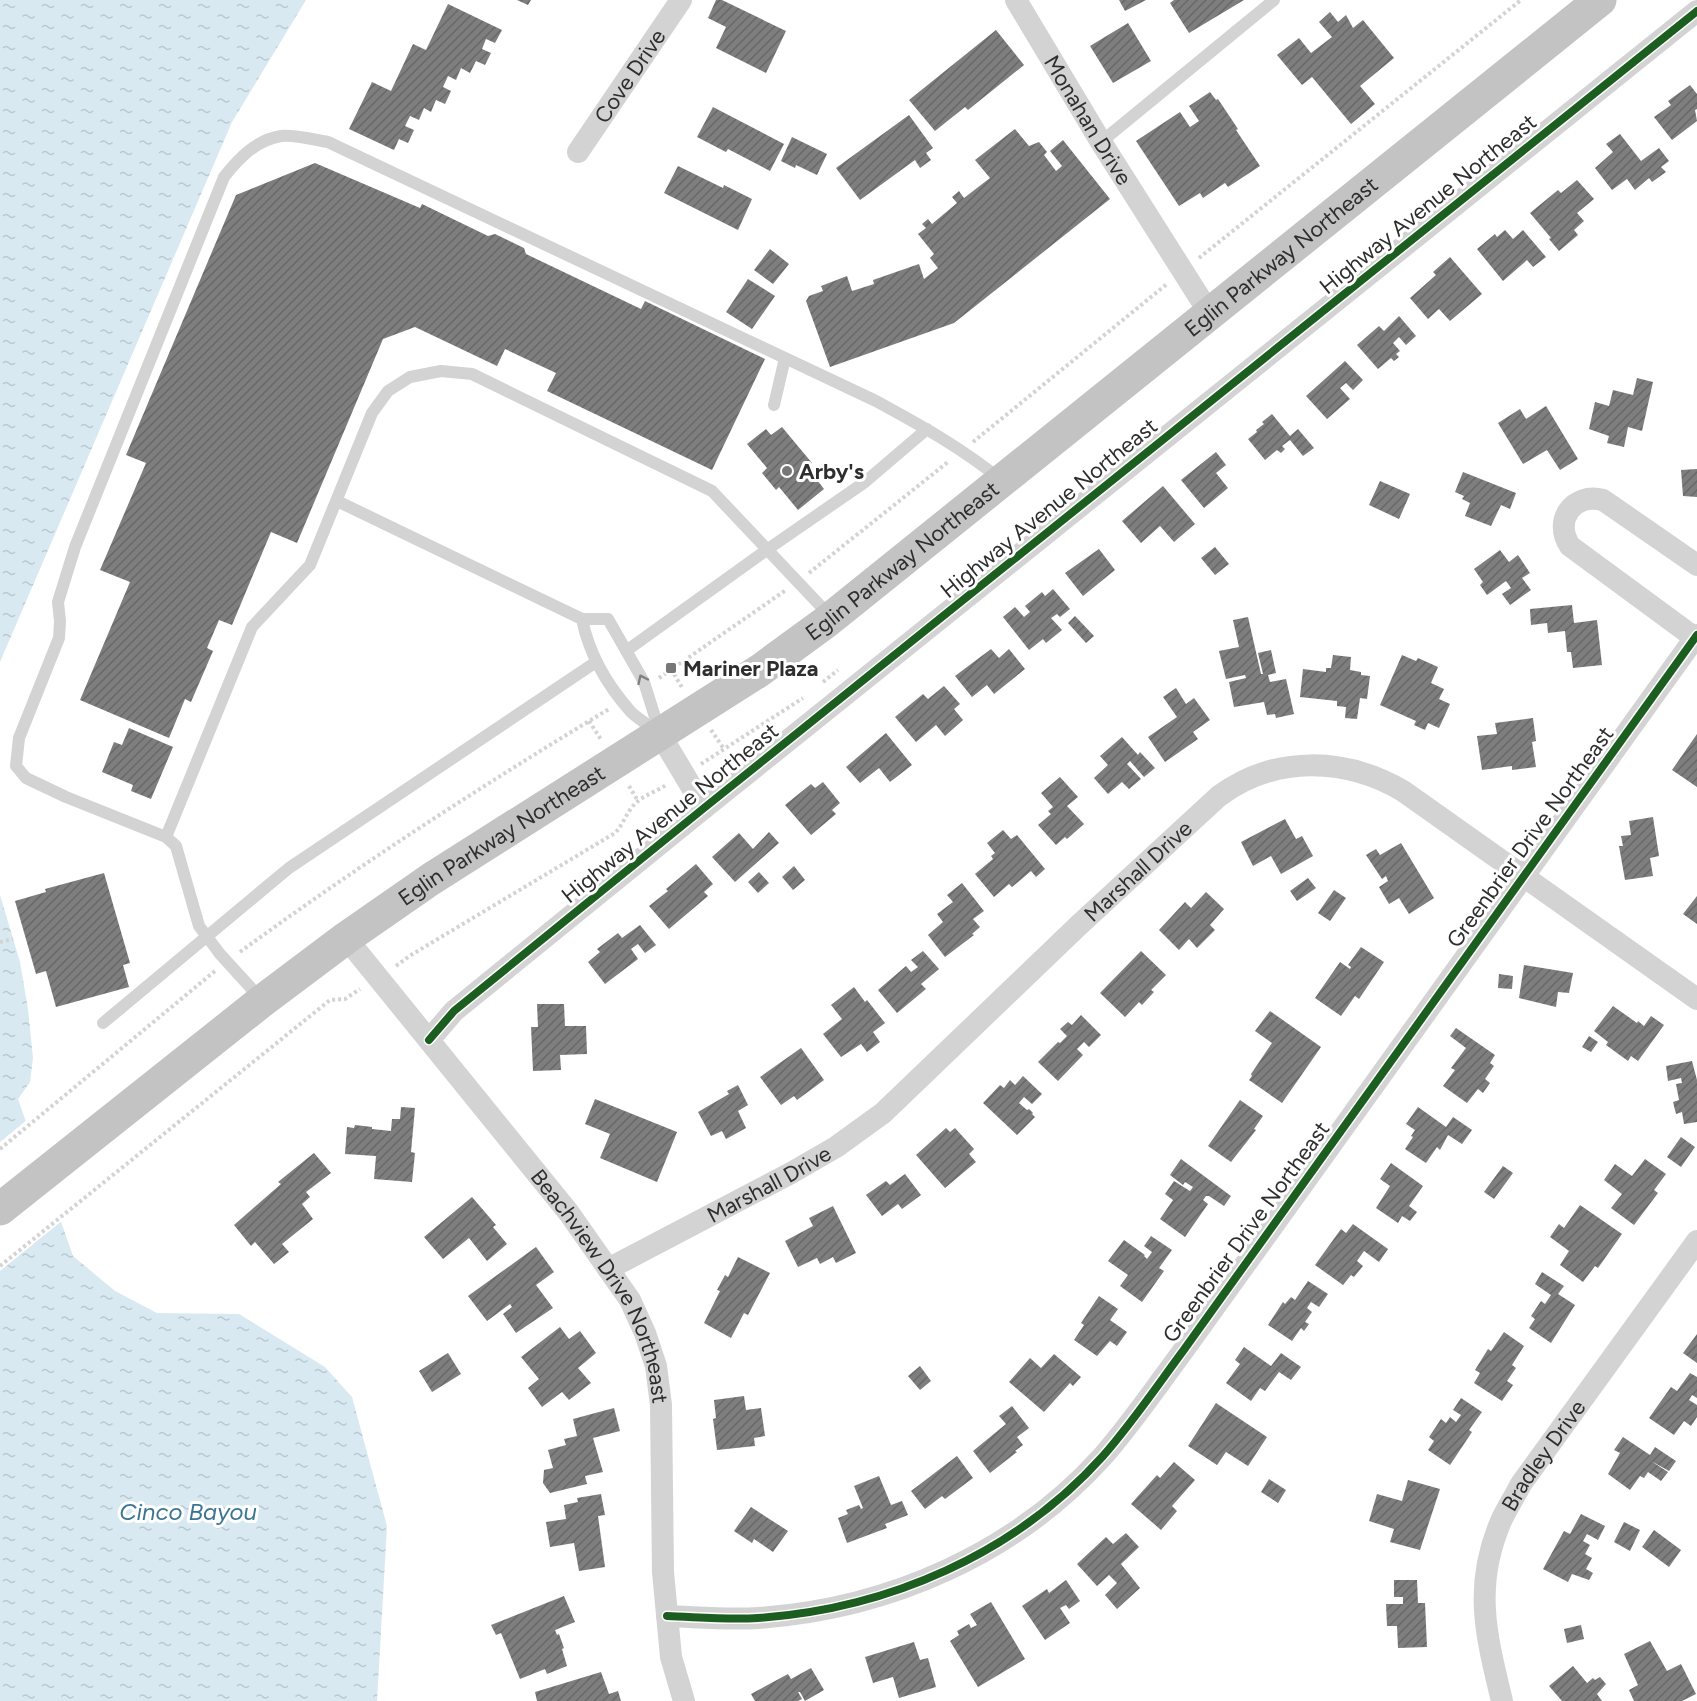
<svg xmlns="http://www.w3.org/2000/svg" width="1697" height="1701" viewBox="0 0 1697 1701" font-family="Figtree,sans-serif">
  <defs>
    <pattern id="water-ripples" width="26" height="14" patternUnits="userSpaceOnUse" patternTransform="scale(1.5)"><rect width="26" height="14" fill="#d8e9f2"/><path d="M2 4q2-2 4 0t4 0M15 11q2-2 4 0t4 0" fill="none" stroke="#bac8d0"/></pattern>
    <pattern id="building-hatch" width="6" height="6" patternUnits="userSpaceOnUse" patternTransform="scale(1.5)"><rect width="6" height="6" fill="#7e7e7e"/><path d="M-1 1l2-2M0 6l6-6M5 7l2-2" fill="none" stroke="#686868"/></pattern>
  </defs>
  <rect width="100%" height="100%" fill="#fff"/>
  <path fill="url(#water-ripples)" d="M0 0H306L232 122 0 662Z
    M0 895 20 962 28 1009 33 1058 30 1082 18 1099 73 1256 115 1291 157 1313 239 1314 325 1367 352 1397 387 1526 377 1701H0Z"/>
  <path fill="#fff" d="M28 1119 63 1220 0 1271V1142Z"/>
  <path fill="url(#building-hatch)" d="M517 0H531L528 5Z
    M716 0H722L786 31 766 73 716 48 726 27 708 18Z
    M1119 0H1146L1125 11Z
    M1174 0H1244L1189 33 1170 3Z
    M448 4 502 30 495 43 486 39 482 49 491 53 485 65 476 61 470 73 461 68 456 80 448 76 443 87 451 91 445 104 436 100 431 112 424 108 419 120 410 116 405 126 414 130 408 143 399 139 394 150 349 129 372 82 391 91 413 44 426 50Z
    M1330 12 1338 22 1346 15 1353 28 1363 20 1394 58 1360 86 1375 104 1351 124 1312 77 1302 85 1277 55 1299 38 1311 53 1332 37 1319 22Z
    M1128 23 1151 61 1113 83 1090 46Z
    M996 30 1024 65 968 110 965 107 935 131 909 100Z
    M1690 85 1697 94V109L1695 110 1697 121 1672 140 1654 117 1671 105 1668 101Z
    M1210 92 1216 100 1218 99 1238 129 1236 130 1260 166 1228 187 1225 183 1203 198 1200 193 1179 206 1136 141 1180 112 1190 127 1199 121 1189 106Z
    M713 107 784 144 770 171 728 149 726 152 697 137Z
    M909 115 933 148 926 153 931 160 920 168 915 160 860 200 836 168Z
    M1015 129 1029 146 1039 142 1047 152 1044 155 1056 171 1062 166 1050 151 1063 140 1110 199 954 323 830 367 806 301 809 296 823 291 821 286 847 276 852 291 874 284 873 280 919 264 924 279 938 268 930 258 934 254 918 234 926 228 922 224 928 219 932 224 957 203 952 197 959 191 964 198 990 178 975 160Z
    M1620 134 1641 161 1659 148 1669 161 1661 167 1666 172 1652 182 1649 178 1635 190 1627 179 1612 190 1595 168 1613 152 1606 144Z
    M792 137 827 154 817 175 796 165 795 168 781 161Z
    M315 163 420 208 422 204 488 236 495 234 524 248 526 254 641 309 645 301 765 359 712 470 547 391 556 373 505 349 497 366 415 327 383 339 297 543 271 532 232 625 219 620 207 648 213 651 191 702 185 699 169 738 80 700 130 582 100 570 146 463 126 455 236 195Z
    M678 166 723 188 724 185 752 199 738 230 664 193Z
    M1577 180 1594 199 1577 213 1584 221 1574 230 1578 235 1559 251 1549 239 1551 238 1530 213 1558 190 1561 193Z
    M1505 230 1513 239 1523 230 1546 257 1533 267 1527 260 1503 281 1477 249 1495 234 1497 237Z
    M770 249 789 264 773 284 754 270Z
    M1450 257 1482 294 1450 321 1439 309 1428 319 1410 298 1436 275 1433 272Z
    M748 279 775 296 752 329 726 312Z
    M1399 316 1416 336 1406 345 1399 337 1393 343 1400 351 1396 354 1399 357 1394 361 1391 358 1378 369 1357 345 1379 326 1384 331Z
    M1345 361 1363 380 1353 390 1346 383 1340 388 1350 399 1327 419 1306 396Z
    M1637 378 1653 382 1642 431 1628 427 1624 447 1607 443 1609 436 1589 429 1595 402 1609 406 1613 390 1633 395Z
    M1546 406 1578 459 1560 470 1547 450 1523 464 1498 423 1520 409 1526 419Z
    M1272 414 1290 436 1298 429 1314 448 1303 456 1290 440 1282 446 1285 449 1281 453 1277 450 1265 460 1248 439 1257 432 1256 430 1264 424 1262 422Z
    M782 427 812 463 807 467 824 489 798 510 779 487 776 490 762 473 767 468 747 444 766 429 771 435Z
    M1216 452 1226 465 1216 473 1228 488 1204 508 1181 480Z
    M1697 469V497L1683 496 1681 470Z
    M1463 472 1516 493 1510 509 1501 505 1491 526 1465 516 1470 503 1462 499 1464 496 1455 492Z
    M1380 481 1410 494 1399 519 1369 505Z
    M1163 486 1195 524 1174 542 1160 526 1141 543 1122 521Z
    M1215 547 1229 564 1215 575 1201 558Z
    M1099 549 1115 570 1083 596 1065 573Z
    M1500 550 1509 562 1518 555 1530 573 1522 578 1531 590 1510 605 1502 594 1511 588 1506 581 1487 595 1480 585 1483 582 1474 569Z
    M1053 589 1070 609 1060 617 1057 614 1051 618 1062 630 1046 643 1043 639 1029 650 1003 617 1015 607 1024 617 1030 612 1025 606 1042 592 1045 596Z
    M1572 605 1574 623 1597 620 1602 665 1573 668 1571 652H1567L1565 631 1548 633 1547 623 1531 625 1530 609Z
    M1075 616 1094 636 1086 643 1068 623Z
    M1248 617 1261 674H1263L1258 653 1271 650 1276 673 1268 675 1270 682 1286 679 1294 714 1276 718 1275 714 1267 715 1264 702 1234 707 1229 682 1246 678 1245 675 1226 679 1219 651 1239 647 1233 620Z
    M991 649 999 658 1009 649 1025 669 994 694 987 685 972 697 955 676Z
    M1333 655 1351 657 1350 670 1361 672V675L1370 676 1367 699 1360 698 1357 719 1345 718 1346 707 1337 706V701L1300 697 1303 669 1326 672V668H1331Z
    M1402 655 1416 661 1418 658 1438 667 1431 683 1444 689 1439 699 1450 704 1439 728 1428 723 1425 730 1414 725 1416 721 1380 705Z
    M944 686 960 704 954 709 963 720 945 736 936 725 916 742 895 717 923 694 928 699Z
    M1176 688 1186 704 1194 698 1210 720 1193 732 1198 739 1165 762 1148 737 1177 717 1163 697Z
    M1533 718 1536 741 1532 742 1536 767 1512 770V766L1482 770 1477 736 1497 734 1495 723Z
    M129 728 173 747 151 799 131 791 133 785 102 772 114 742 122 745Z
    M886 733 912 765 890 782 879 768 860 783 846 767Z
    M1697 734V787L1672 770Z
    M1122 737 1138 755 1140 752 1155 768 1144 777 1130 761 1127 764 1141 779 1129 789 1122 782 1108 794 1094 778 1108 765 1100 756Z
    M1060 777 1078 797 1067 806 1084 824 1067 839 1065 837 1056 845 1038 825 1051 814 1048 811 1053 807 1041 793Z
    M823 782 840 803 832 810 836 814 811 835 785 805 811 784 815 788Z
    M1653 817 1659 856 1650 858 1653 876 1625 880 1619 846H1623L1621 836 1631 835 1629 821Z
    M1285 819 1296 839 1302 836 1313 856 1281 874 1271 856 1253 866 1241 842Z
    M1003 830 1011 839 1017 835 1045 869 1036 877 1031 871 1012 887 1009 884 994 897 975 874 993 859 991 856 995 853 987 843Z
    M769 832 779 843 735 882 712 857 739 833 753 849Z
    M1401 843 1434 898 1409 914 1399 898 1389 904 1379 887 1388 881 1386 876 1382 879 1366 855 1376 849 1380 855Z
    M696 864 713 884 704 892 708 896 669 929 649 906 668 891 666 889Z
    M794 866 805 880 793 890 782 877Z
    M759 872 769 883 758 893 748 882Z
    M104 873 130 963 123 965 129 987 56 1007 46 971 36 974 15 901 46 892 45 889Z
    M1308 878 1316 888 1297 901 1290 891Z
    M962 883 984 911 973 919 980 927 972 934 974 935 945 957 928 935 943 922 937 914 953 902 947 895Z
    M1334 890 1346 898 1330 921 1318 913Z
    M1206 892 1224 909 1210 925 1215 930 1197 948 1189 939 1179 950 1159 930 1185 902 1191 908Z
    M1697 896V924L1683 914Z
    M640 925 656 945 645 953 638 944 631 949 638 959 605 984 588 962 600 952 597 949 618 933 622 938Z
    M1361 947 1384 962 1359 999 1355 996 1341 1016 1315 998 1340 962 1350 969 1351 967 1348 965Z
    M923 951 939 969 921 984 926 989 897 1013 878 990 906 966 911 972 918 967 911 960Z
    M1141 951 1166 975 1151 990 1154 992 1142 1005 1139 1002 1125 1017 1100 993Z
    M1524 965 1573 973 1569 993 1558 992 1556 1007 1519 998Z
    M1499 974 1513 976 1512 989 1498 988Z
    M854 987 865 1002 867 1000 885 1023 873 1032 880 1042 867 1052 861 1044 841 1057 823 1034 842 1019 831 1005Z
    M537 1004H564L565 1026H586L587 1054 560 1055 561 1070 533 1071 531 1027H538Z
    M1613 1006 1637 1023 1638 1021 1644 1026 1651 1016 1664 1025 1638 1061 1631 1056 1628 1061 1606 1045 1608 1042 1594 1031Z
    M1270 1011 1321 1047 1282 1103 1249 1080 1252 1076 1251 1074 1272 1043 1255 1031Z
    M1081 1015 1101 1035 1089 1047 1084 1042 1077 1049 1083 1055 1058 1081 1038 1062 1058 1042 1060 1043 1067 1036 1060 1029 1068 1022 1072 1025Z
    M1456 1028 1495 1055 1490 1063 1494 1066 1485 1079 1490 1083 1483 1093 1478 1089 1467 1103 1443 1086 1455 1070 1451 1068 1466 1048 1450 1036Z
    M1589 1036 1598 1042 1591 1052 1582 1047Z
    M801 1048 824 1080 797 1100 794 1096 781 1105 760 1077Z
    M1692 1061 1697 1080V1122L1684 1124 1682 1112 1676 1114 1673 1102 1679 1100 1676 1084 1682 1083 1681 1078 1668 1081 1666 1066Z
    M1023 1076 1042 1094 1032 1104 1024 1097 1019 1103 1027 1110 1029 1109 1033 1113 1032 1114 1035 1117 1017 1135 983 1103 1000 1085 1004 1088 1010 1080 1015 1085Z
    M738 1085 748 1105 738 1111 746 1128 726 1139 722 1131 711 1136 698 1112 729 1094 727 1091Z
    M595 1099 677 1132 657 1182 600 1158 610 1134 585 1124Z
    M1240 1100 1263 1116 1254 1129 1256 1130 1231 1162 1208 1146Z
    M401 1107 415 1108 411 1152 415 1153 412 1182 374 1179 376 1156 345 1154 347 1127 354 1128 355 1125 372 1127V1129L391 1131 392 1119H400Z
    M1418 1107 1446 1127 1453 1117 1472 1130 1462 1144 1448 1135 1440 1150 1437 1147 1426 1163 1405 1149 1413 1137 1411 1136 1415 1130 1406 1124Z
    M946 1128 950 1132 955 1128 974 1149 969 1154 976 1162 945 1188 916 1155Z
    M1681 1137 1695 1147 1681 1167 1667 1157Z
    M314 1153 331 1173 306 1192 310 1197 302 1204 313 1219 282 1244 289 1252 274 1264 255 1242 251 1246 234 1225 281 1184 278 1182Z
    M1181 1159 1231 1196 1224 1206 1209 1196H1206L1203 1200 1208 1204 1185 1237 1160 1219 1173 1200 1165 1194 1174 1181 1190 1191 1193 1187 1185 1182 1183 1185 1170 1175Z
    M1645 1159 1666 1174 1654 1190 1658 1193 1634 1225 1611 1208 1622 1194 1604 1180 1615 1164 1632 1176Z
    M1391 1163 1423 1186 1409 1206 1417 1212 1410 1221 1402 1216 1398 1223 1376 1208 1390 1186 1380 1179Z
    M1503 1166 1513 1173 1494 1199 1484 1192Z
    M905 1174 921 1195 902 1209 898 1204 882 1216 866 1195 886 1181 890 1185Z
    M472 1197 496 1225 493 1227 507 1244 487 1261 469 1238 443 1259 424 1237Z
    M1580 1205 1622 1234 1598 1268 1595 1266 1583 1282 1560 1265 1569 1251 1550 1237 1559 1224 1564 1228Z
    M833 1206 856 1253 836 1263 833 1257 820 1264 817 1258 798 1267 785 1241 813 1226 809 1218Z
    M1353 1224 1388 1249 1379 1262 1364 1251 1357 1261 1363 1266 1354 1277 1351 1275 1343 1285 1315 1265 1341 1229 1346 1233Z
    M1151 1236 1172 1250 1159 1268 1164 1271 1142 1302 1120 1286 1128 1275 1108 1261 1124 1240 1145 1255 1144 1256 1147 1259 1152 1252 1144 1246Z
    M536 1247 554 1272 536 1285 553 1308 516 1333 503 1314 512 1307 510 1304 487 1321 468 1296Z
    M738 1257 770 1273 748 1315 744 1313 731 1338 704 1323 720 1291 717 1290 725 1275 728 1277Z
    M1542 1272 1564 1286 1558 1294 1575 1305 1551 1343 1529 1328 1535 1319 1531 1316 1541 1301 1545 1304 1551 1295 1535 1284Z
    M1308 1281 1328 1294 1319 1307 1311 1302 1307 1308 1312 1312 1305 1322 1309 1324 1304 1331 1301 1328 1292 1341 1268 1325 1283 1302 1285 1304 1291 1297 1295 1300Z
    M1099 1296 1118 1309 1110 1320 1127 1332 1117 1346 1110 1341 1097 1356 1074 1340 1084 1325 1081 1323Z
    M560 1327 569 1339 580 1331 596 1353 578 1368 591 1383 569 1400 562 1392 542 1407 528 1388 539 1379 521 1357Z
    M1504 1332 1524 1346 1512 1365 1516 1368 1507 1381 1513 1385 1502 1401 1474 1383 1480 1373 1475 1370 1488 1349 1491 1351Z
    M1697 1334V1363L1683 1353Z
    M1244 1347 1271 1366 1281 1353 1301 1367 1291 1380 1279 1372 1265 1391 1260 1388 1251 1401 1226 1383 1240 1364 1235 1360Z
    M448 1353 461 1374 432 1392 419 1371Z
    M1054 1354 1081 1377 1073 1386 1070 1383 1044 1412 1009 1382 1030 1358 1041 1368Z
    M920 1366 931 1381 920 1390 908 1376Z
    M1690 1373 1697 1377V1398L1692 1395 1689 1400 1697 1405V1417L1691 1426 1684 1421 1674 1435 1649 1418 1671 1387 1677 1391Z
    M744 1396 746 1410 761 1408 765 1436 754 1438 755 1446 717 1450 713 1419 716 1418 714 1400Z
    M1461 1398 1482 1412 1469 1430 1472 1432 1450 1465 1428 1450 1434 1441 1429 1437 1441 1419 1446 1423 1450 1417 1456 1422 1461 1415 1453 1410Z
    M1216 1403 1267 1437 1248 1466 1226 1452 1217 1465 1188 1446Z
    M1012 1406 1029 1428 1017 1437 1023 1445 1015 1451 1017 1452 990 1473 973 1451 1006 1424 999 1416Z
    M614 1408 620 1431 593 1438 603 1472 585 1476 587 1484 550 1493 543 1483 544 1470 553 1468 548 1450 566 1445 564 1439 577 1436 573 1419Z
    M1623 1437 1650 1455 1655 1447 1676 1461 1669 1471 1651 1461 1668 1472 1661 1481 1648 1472 1644 1478 1640 1476 1630 1490 1608 1474 1620 1453 1614 1450Z
    M957 1456 973 1478 945 1499 942 1496 925 1509 911 1491Z
    M1174 1462 1195 1480 1172 1506 1177 1511 1161 1530 1131 1504 1157 1475 1160 1478Z
    M879 1476 891 1505 902 1501 908 1515 885 1524 887 1528 847 1543 838 1518 848 1514 846 1510 859 1505 861 1509 863 1508 854 1486Z
    M1269 1479 1286 1490 1278 1503 1261 1492Z
    M1408 1480 1440 1489 1420 1550 1390 1542 1394 1529 1369 1521 1377 1494 1402 1501Z
    M601 1494 605 1515 598 1516 605 1567 579 1571 574 1543 550 1547 546 1522 566 1519 564 1505 578 1502 577 1498Z
    M751 1507 788 1531 773 1552 754 1539 752 1543 734 1531Z
    M1581 1514 1605 1526 1598 1540 1587 1534 1583 1541 1590 1545 1585 1554 1592 1558 1586 1569 1593 1573 1589 1580 1572 1574 1568 1582 1543 1569 1564 1531 1570 1534Z
    M1624 1522 1640 1530 1630 1551 1614 1542Z
    M1654 1530 1681 1550 1669 1567 1642 1547Z
    M1126 1533 1139 1547 1121 1564 1140 1588 1117 1609 1105 1595 1117 1583 1109 1575 1097 1586 1077 1564 1106 1537 1113 1544Z
    M1066 1580 1080 1601 1069 1609 1066 1605 1060 1608 1070 1623 1045 1640 1022 1606 1047 1589 1049 1593Z
    M1394 1580H1417L1418 1603H1425L1427 1647 1398 1648 1397 1626H1387L1386 1604H1403V1597H1394Z
    M564 1596 575 1622 555 1630 557 1635 559 1634 564 1648 562 1649 567 1666 547 1674 545 1669 520 1679 501 1633 496 1635 491 1625Z
    M991 1602 1025 1659 978 1687 950 1641 959 1635 957 1631 969 1624 971 1628 977 1625 970 1614Z
    M1581 1625 1584 1639 1567 1643 1564 1629Z
    M1650 1641 1667 1671 1681 1664 1696 1694 1682 1701H1634L1629 1690 1638 1685 1624 1654Z
    M914 1642 920 1660 928 1658 936 1687 899 1698 893 1677 873 1683 865 1657Z
    M1573 1666 1587 1683 1593 1678 1595 1680 1600 1677 1606 1684 1597 1694 1602 1701H1562L1549 1686Z
    M811 1668 824 1690 805 1701 800 1692H798L802 1699 798 1701H755L751 1694 788 1674 791 1679Z
    M601 1672 609 1694 618 1691 621 1701H537L535 1692Z"/>
  <g fill="none" stroke-linecap="round" stroke-linejoin="round">
    <path stroke="#d3d3d3" stroke-width="4" stroke-dasharray="3 3" stroke-linecap="butt" d="M1199 258 1521 0
      M973 442 1167 284
      M809 573 948 462
      M671 669 683 689
      M659 678 786 590
      M823 682 838 670
      M589 721 602 741
      M711 730 724 749
      M701 764 803 698
      M629 786 638 801
      M0 942 13 939
      M240 952C359 865 483 785 609 709
      M396 966 411 955 615 833C624 824 627 810 637 802 645 795 657 791 666 785
      M0 1149 215 971
      M0 1266 330 1000 345 999 360 989"/>
    <path stroke="#d3d3d3" stroke-width="12" d="M1101 142 1274 0
      M774 405 785 358
      M337 501 582 619H608L644 682 660 733
      M582 619C589 654 607 685 631 712 638 719 649 725 657 732
      M626 651 768 549 865 482 927 429
      M166 837 252 627 310 565 372 413 388 391 410 377 441 371 472 374 712 491 830 616
      M261 999 220 954 199 926 176 846 166 837 66 797 26 778 16 766 19 738 59 638 60 621 58 602 75 547 224 177C239 158 256 140 281 136 293 134 315 140 328 142L876 401C920 425 962 448 1001 480
      M103 1023 289 868 596 662"/>
    <g stroke="#d3d3d3" stroke-width="22">
      <path id="s1" d="M1016 0 1101 142 1210 314"/>
      <path id="s2" d="M578 152 681 0"/>
      <path d="M1695 638 1570 546C1553 521 1573 492 1603 500L1697 565"/>
      <path d="M660 734 704 808"/>
      <path id="s3" d="M346 938 569 1213 630 1300 645 1333 656 1366 661 1405 663 1572 671 1657 684 1701"/>
      <path d="M429 1040 454 1011 704 808 1697 11"/>
      <path id="s4" d="M608 1269 791 1173 836 1147 883 1113 1078 926 1219 796C1275 755 1345 757 1403 791L1697 999"/>
      <path d="M667 1616C697 1617 728 1620 758 1618 888 1609 1015 1554 1103 1456 1132 1423 1157 1386 1183 1351L1697 635"/>
      <path id="s5" d="M1502 1701C1486 1635 1473 1586 1501 1521 1507 1508 1515 1496 1521 1484L1697 1241"/>
    </g>
    <path stroke="#c3c3c3" stroke-width="33" id="s6" d="M0 1209 262 1001 346 938 431 879 759 671 826 622 1600 0"/>
    <g stroke="#fff" stroke-width="11">
      <path id="cycleway" d="M429 1040 454 1011 704 808 1697 11
        M667 1616C697 1617 728 1620 758 1618 888 1609 1015 1554 1103 1456 1132 1423 1157 1386 1183 1351L1697 635"/>
    </g>
    <use href="#cycleway" stroke="#1b5e20" stroke-width="8"/>
  </g>
  <defs><path id="oneway-chevron" d="M-2-3.5L2.5 0L-2 3.5" fill="none" stroke-width="1.6" stroke-linecap="round" stroke-linejoin="round" transform="scale(1.5)"/></defs>
  <use stroke="#808080" href="#oneway-chevron" transform="translate(642 679) rotate(-115)"/>
  <g fill="#777" stroke="#fff" stroke-width="2">
    <circle cx="787" cy="471" r="6"/>
    <rect x="665" y="662" width="12" height="12" rx="3"/>
  </g>
  <g text-anchor="middle" dominant-baseline="central" stroke-width="6" stroke-linejoin="round" paint-order="stroke">
    <g font-size="22" fill="#2e2e2e" stroke="#fff">
      <text stroke="none"><textPath href="#s2" startOffset="92">Cove Drive</textPath></text>
      <text stroke="none"><textPath href="#s1" startOffset="140">Monahan Drive</textPath></text>
      <text transform="translate(1428 204) rotate(-39)">Highway Avenue Northeast</text>
      <text stroke="none"><textPath href="#s6" startOffset="1598">Eglin Parkway Northeast</textPath></text>
      <text transform="translate(1049 508) rotate(-39)">Highway Avenue Northeast</text>
      <text stroke="none"><textPath href="#s6" startOffset="1112">Eglin Parkway Northeast</textPath></text>
      <text transform="translate(670 813) rotate(-39)">Highway Avenue Northeast</text>
      <text stroke="none"><textPath href="#s6" startOffset="626">Eglin Parkway Northeast</textPath></text>
      <text transform="translate(1530 837) rotate(-54)">Greenbrier Drive Northeast</text>
      <text stroke="none"><textPath href="#s4" startOffset="668">Marshall Drive</textPath></text>
      <text stroke="none"><textPath href="#s4" startOffset="182">Marshall Drive</textPath></text>
      <text transform="translate(1246 1232) rotate(-54)">Greenbrier Drive Northeast</text>
      <text stroke="none"><textPath href="#s3" startOffset="435">Beachview Drive Northeast</textPath></text>
      <text stroke="none"><textPath href="#s5" startOffset="262">Bradley Drive</textPath></text>
    </g>
    <g font-size="22" font-weight="bold" fill="#2e2e2e" stroke="#fff" text-anchor="start">
      <text x="799" y="471">Arby's</text>
      <text x="683" y="668">Mariner Plaza</text>
    </g>
    <g font-size="24" font-style="italic" fill="#3b7591" stroke="#fff">
      <text x="188" y="1511">Cinco Bayou</text>
    </g>
  </g>
</svg>
